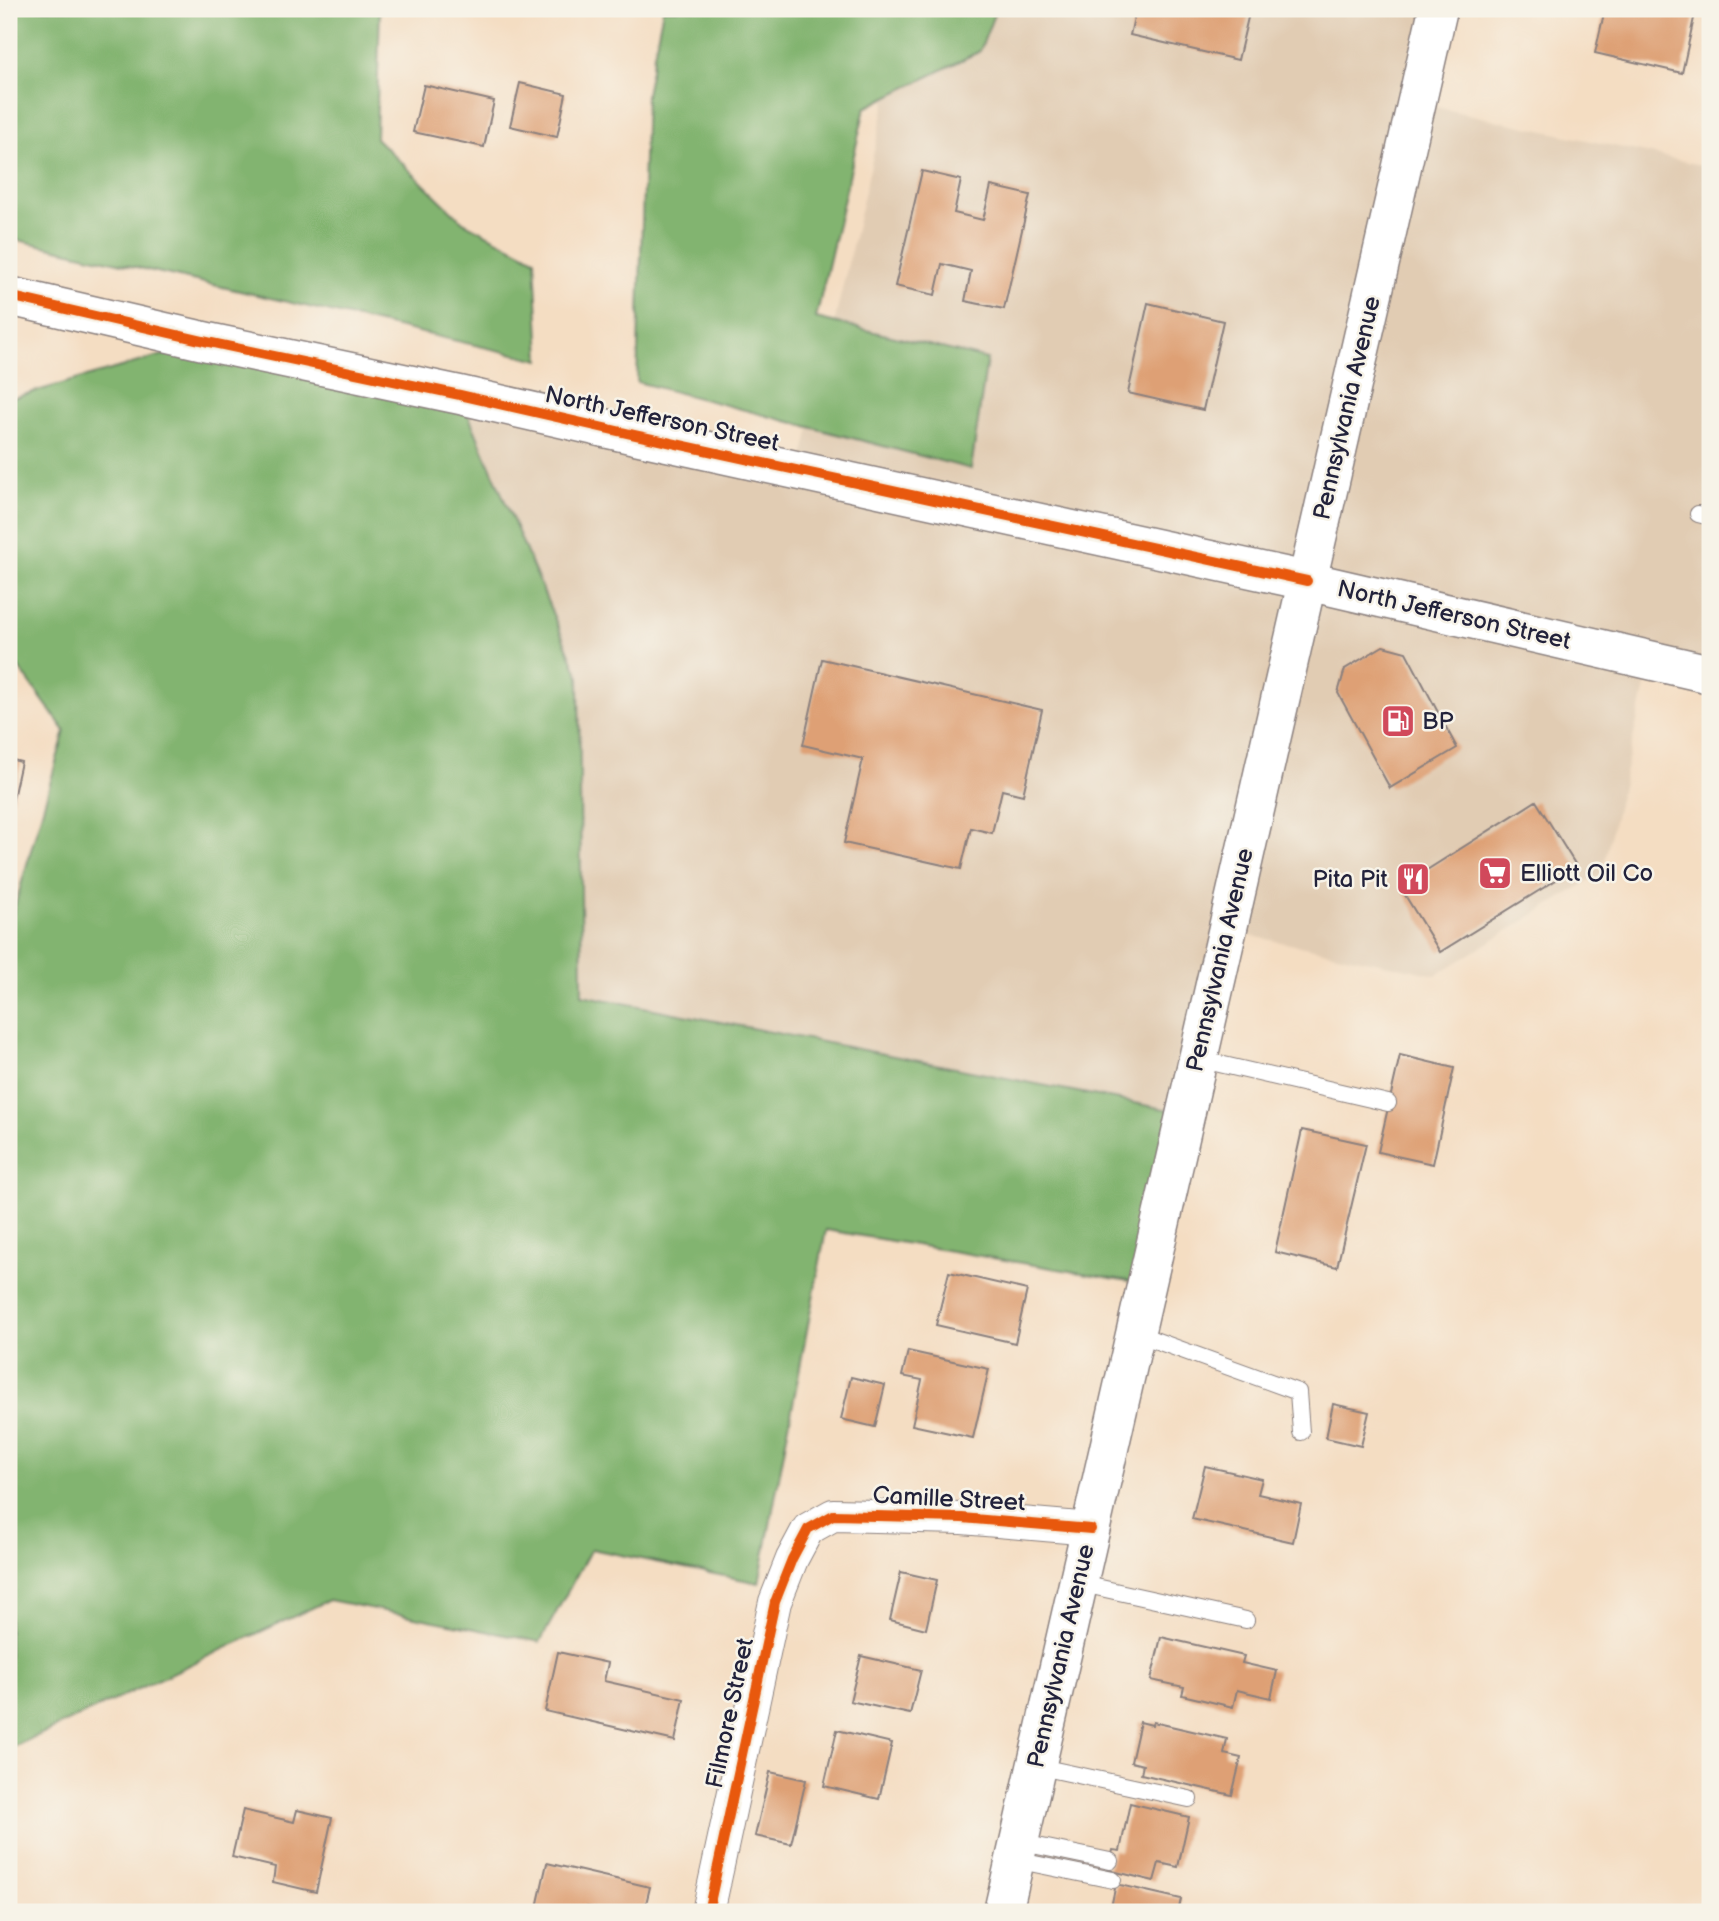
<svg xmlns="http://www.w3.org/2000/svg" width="1719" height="1921" viewBox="0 0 1719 1921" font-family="'Balsamiq Sans',sans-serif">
  <rect width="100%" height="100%" fill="#f7f3e8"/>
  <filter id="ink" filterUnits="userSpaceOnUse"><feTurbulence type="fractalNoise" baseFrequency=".0143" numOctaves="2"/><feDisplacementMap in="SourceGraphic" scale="14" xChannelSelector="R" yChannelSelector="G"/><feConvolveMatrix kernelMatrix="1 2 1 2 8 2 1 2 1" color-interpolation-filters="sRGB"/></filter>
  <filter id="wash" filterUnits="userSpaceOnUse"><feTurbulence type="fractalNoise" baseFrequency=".00686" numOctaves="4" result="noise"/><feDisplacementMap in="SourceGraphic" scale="28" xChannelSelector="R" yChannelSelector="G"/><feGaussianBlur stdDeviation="1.57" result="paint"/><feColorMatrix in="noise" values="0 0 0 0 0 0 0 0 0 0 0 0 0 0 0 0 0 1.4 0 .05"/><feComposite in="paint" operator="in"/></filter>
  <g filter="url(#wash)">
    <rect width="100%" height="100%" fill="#f4ddc2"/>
    <path fill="#e1ccb3" d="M907 9H1438L1417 103 1710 167V674L1651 661 1602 873 1436 975 1228 931 1185 1113 582 996 579 676 460 395 800 471Z"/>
    <path fill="#82b46f" stroke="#526b55" stroke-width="2" d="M9 9H380L376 138 463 222 535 259 540 360 9 238Z
      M663 9H996L980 51 865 108 816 318 987 359 971 469 637 382 646 94Z
      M208 342 460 395 579 676 582 995 1185 1113 1147 1284 826 1230 759 1583 591 1549 540 1642 329 1600 9 1749V927L65 731 9 654V399Z"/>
    <g id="blocks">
      <path fill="#dea075" d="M1136 9H1250L1238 60 1130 35Z
        M1605 9H1696L1682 73 1595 53Z
        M520 83 566 94 557 137 510 126Z
        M424 85 494 101 484 147 413 132Z
        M922 171 961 180 954 213 983 220 991 186 1030 195 1004 309 965 301 971 271 942 264 935 295 895 286Z
        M1148 303 1223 321 1203 410 1128 393Z
        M1383 646 1406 652 1457 748 1390 788 1338 693 1345 669Z
        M822 659 1042 710 1023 795 1002 790 992 833 971 828 961 869 844 843 863 759 803 745Z
        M9 759 21 762 10 812H9Z
        M1536 801 1577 867 1440 952 1400 887Z
        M1400 1055 1454 1068 1433 1164 1378 1152Z
        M1302 1130 1366 1144 1337 1267 1275 1252Z
        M949 1272 1027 1290 1015 1343 936 1325Z
        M908 1351 989 1369 973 1438 912 1425 922 1380 902 1376Z
        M851 1377 885 1385 875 1427 841 1419Z
        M1333 1404 1369 1412 1361 1446 1326 1438Z
        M1205 1466 1262 1479 1258 1494 1301 1504 1293 1542 1192 1519Z
        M901 1572 937 1580 926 1629 890 1620Z
        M1161 1637 1244 1656 1242 1663 1277 1671 1271 1698 1237 1690 1233 1707 1182 1695 1184 1687 1151 1680Z
        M558 1652 608 1663 604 1681 684 1699 675 1741 545 1711Z
        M861 1656 921 1670 910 1714 850 1701Z
        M1140 1722 1152 1725 1153 1722 1227 1739 1224 1754 1241 1758 1232 1795 1141 1774 1143 1765 1131 1762Z
        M837 1730 892 1743 879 1799 824 1786Z
        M770 1772 806 1780 791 1844 755 1836Z
        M1130 1803 1189 1817 1178 1867 1159 1863 1154 1881 1108 1870 1113 1850 1120 1851Z
        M243 1810 294 1822 297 1810 332 1818 316 1892 273 1882 275 1867 232 1857Z
        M547 1863 650 1887 644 1912H612L587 1907 586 1912H536Z
        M1116 1884 1181 1899 1178 1912H1110Z"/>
    </g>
  </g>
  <g filter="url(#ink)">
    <use href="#blocks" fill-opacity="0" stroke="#8b807e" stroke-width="2"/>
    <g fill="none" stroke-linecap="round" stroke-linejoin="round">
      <g stroke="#8b807e" stroke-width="18">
        <path id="service" d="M1698 514 1710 517
          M1198 1059 1388 1103
          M1135 1333 1298 1392 1301 1432
          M1078 1583 1246 1620
          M1036 1766 1189 1799
          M1018 1842 1110 1861
          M1015 1860 1113 1880"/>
      </g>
      <g stroke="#8b807e" stroke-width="34">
        <path id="minor" d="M708 1912 775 1602 792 1559 808 1529 833 1515 962 1518 1091 1529"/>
      </g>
      <g stroke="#8b807e" stroke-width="41">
        <path id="tertiary" d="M9 296 208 342 460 395 635 435 1307 581"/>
      </g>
      <g stroke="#8b807e" stroke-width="41">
        <path id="secondary" d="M1307 581 1710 674
          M1003 1912 1438 9"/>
      </g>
      <use href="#service" stroke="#fff" stroke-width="16"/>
      <use href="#minor" stroke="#fff" stroke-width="32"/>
      <use href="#tertiary" stroke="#fff" stroke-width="38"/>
      <use href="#secondary" stroke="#fff" stroke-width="38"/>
      <g stroke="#f7f3e8" stroke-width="15">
        <path id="cycleway" d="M9 296 208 342 460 395 635 435 1307 581
          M708 1912 775 1602 792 1559 808 1529 833 1515 962 1518 1091 1529"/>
      </g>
      <use href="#cycleway" stroke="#e8590c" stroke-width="10"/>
    </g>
  </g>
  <defs>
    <g id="fuel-square" transform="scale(1.75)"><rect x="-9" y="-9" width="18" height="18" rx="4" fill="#d1495b" stroke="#f7f3e8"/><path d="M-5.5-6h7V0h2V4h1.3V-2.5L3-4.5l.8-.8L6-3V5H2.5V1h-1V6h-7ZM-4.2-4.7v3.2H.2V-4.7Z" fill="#fff"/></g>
    <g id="supermarket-square" transform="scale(1.75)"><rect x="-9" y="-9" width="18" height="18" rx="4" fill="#d1495b" stroke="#f7f3e8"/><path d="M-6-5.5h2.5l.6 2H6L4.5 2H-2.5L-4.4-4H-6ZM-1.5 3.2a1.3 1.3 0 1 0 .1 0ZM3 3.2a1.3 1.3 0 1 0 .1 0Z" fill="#fff"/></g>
    <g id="restaurant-square" transform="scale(1.75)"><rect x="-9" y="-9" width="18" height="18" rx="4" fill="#d1495b" stroke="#f7f3e8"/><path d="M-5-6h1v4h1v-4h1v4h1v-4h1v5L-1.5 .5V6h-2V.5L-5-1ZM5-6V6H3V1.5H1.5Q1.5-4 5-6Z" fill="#fff"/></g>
  </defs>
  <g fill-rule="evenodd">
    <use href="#fuel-square" x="1398" y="721"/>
    <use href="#supermarket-square" x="1495" y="873"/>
    <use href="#restaurant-square" x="1413" y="879"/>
  </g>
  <g text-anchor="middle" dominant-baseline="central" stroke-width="5" stroke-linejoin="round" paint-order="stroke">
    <g font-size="24" fill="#22223b" stroke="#f7f3e8">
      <text transform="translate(1347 408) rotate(-77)">Pennsylvania Avenue</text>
      <text transform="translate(662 419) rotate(12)">North Jefferson Street</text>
      <text transform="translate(1454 615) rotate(13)">North Jefferson Street</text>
      <text transform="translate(1220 960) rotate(-77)">Pennsylvania Avenue</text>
      <text transform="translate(949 1499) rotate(3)">Camille Street</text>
      <text transform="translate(1061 1656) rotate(-77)">Pennsylvania Avenue</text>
      <text transform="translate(730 1713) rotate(-78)">Filmore Street</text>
    </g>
    <g font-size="24" fill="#22223b" stroke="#f7f3e8" text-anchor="start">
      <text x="1422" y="721">BP</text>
      <text x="1520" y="873">Elliott Oil Co</text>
      <text x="1388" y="879" text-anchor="end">Pita Pit</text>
    </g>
  </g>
  <rect width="1719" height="1921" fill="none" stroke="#f7f3e8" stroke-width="35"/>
</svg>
